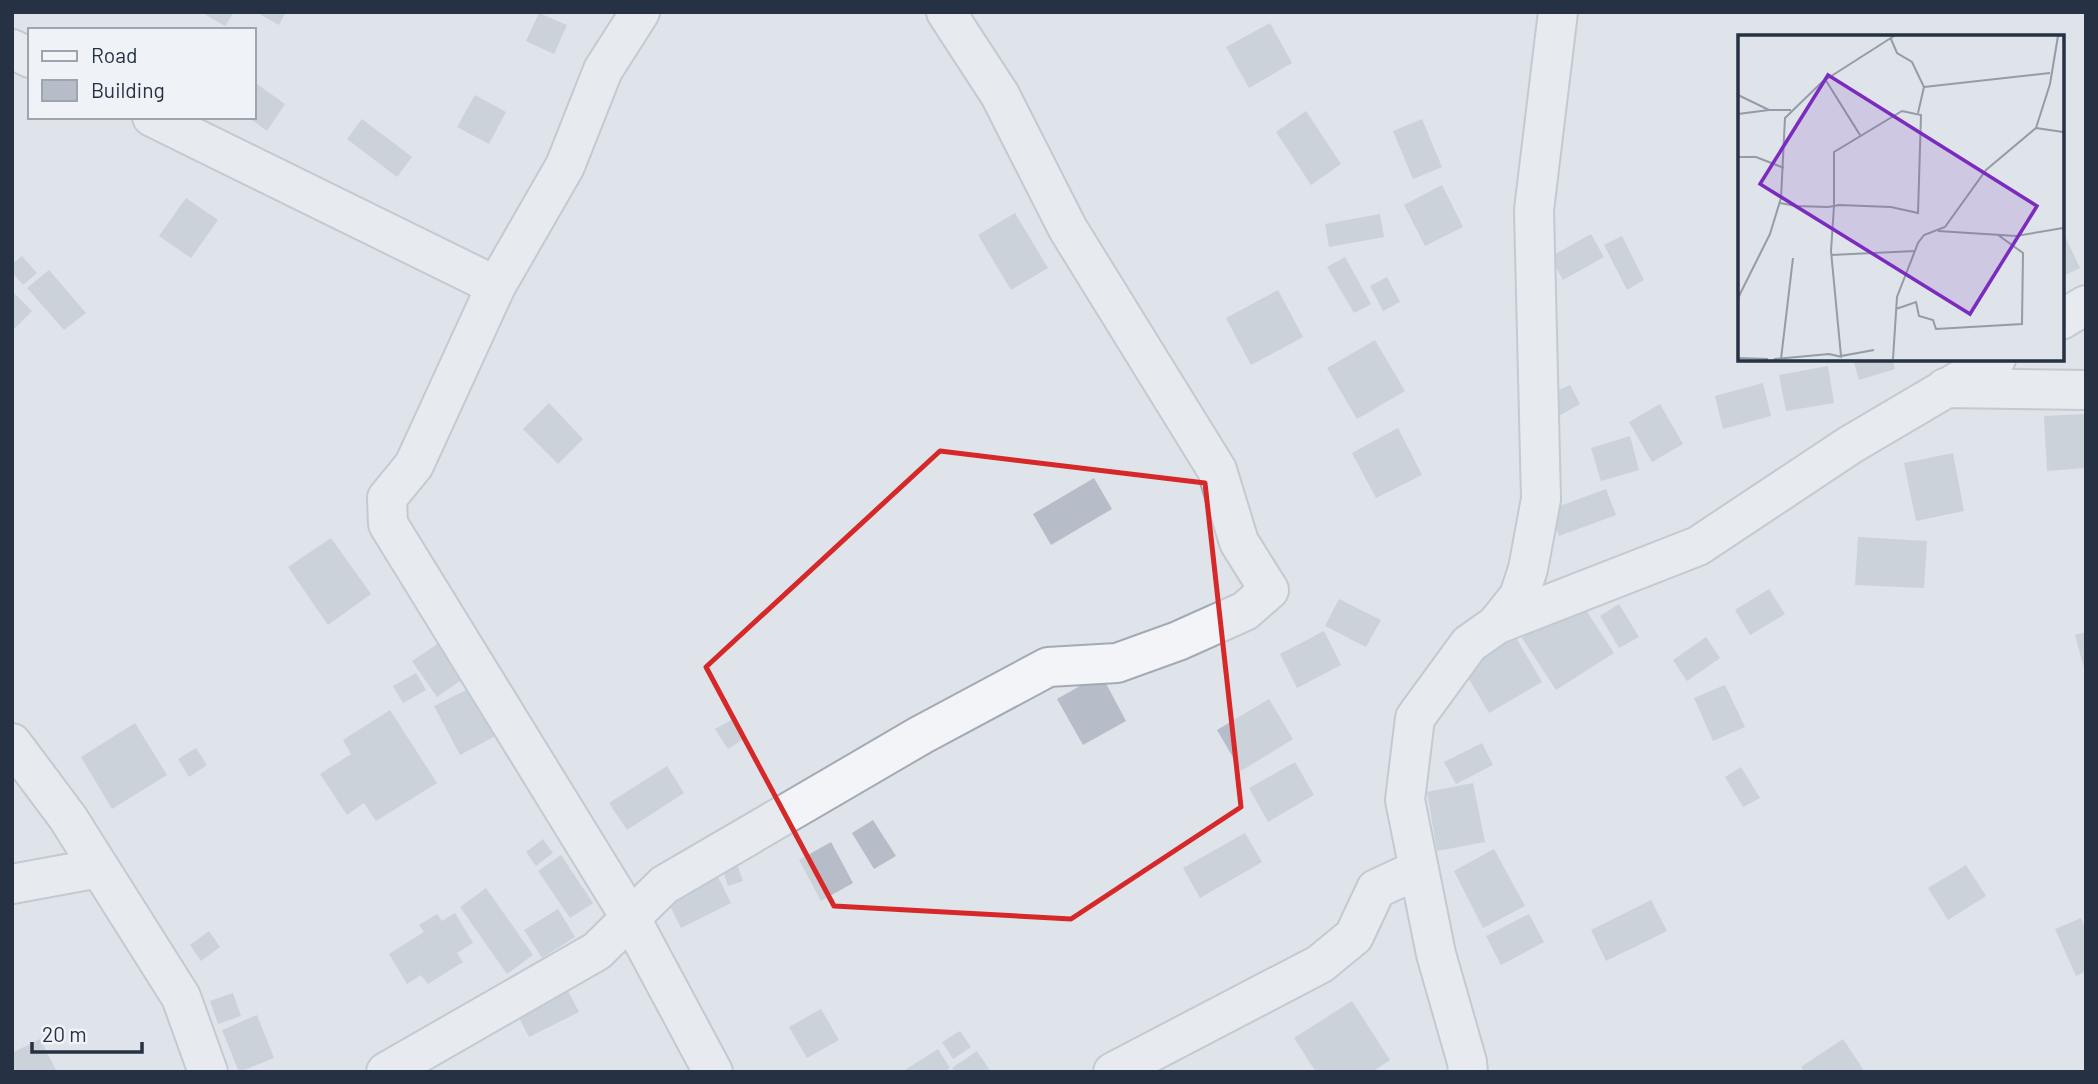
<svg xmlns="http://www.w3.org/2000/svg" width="2098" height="1084" viewBox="0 0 2098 1084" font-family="Barlow,sans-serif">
  <rect width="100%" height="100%" fill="#dfe3ea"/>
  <path fill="#b6bcc8" d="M201 12H234L225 26Z
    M256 12H286L279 25Z
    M539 13 567 25 554 54 526 41Z
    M1270 23 1292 63 1249 88 1226 47Z
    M254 82 285 104 267 131 248 117H254Z
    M475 95 506 112 489 144 457 127Z
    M1306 111 1341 164 1311 185 1276 132Z
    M362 119 412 157 397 177 347 139Z
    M1422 119 1442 167 1413 179 1393 131Z
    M1442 185 1463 227 1425 246 1404 205Z
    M186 198 218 220 191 258 159 236Z
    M1015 213 1048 268 1011 290 978 235Z
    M1380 214 1384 237 1329 247 1325 224Z
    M2061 228 2080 268 2061 277Z
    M1591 234 1604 257 1563 280 1550 257Z
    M1622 236 1644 280 1627 290 1604 245Z
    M22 256 37 273 23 285 12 272V264Z
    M1345 257 1371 304 1354 313 1327 267Z
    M49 270 86 313 64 330 27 288Z
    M1387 277 1400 302 1383 311 1370 286Z
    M1278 290 1303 337 1251 365 1226 318Z
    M12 291 32 311 12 331Z
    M1375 340 1405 391 1357 419 1327 368Z
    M1853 359H1892L1895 369 1859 380Z
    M1828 366 1834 403 1786 411 1779 375Z
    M1763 383 1771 416 1723 429 1715 396Z
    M1570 385 1580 404 1557 417 1546 396Z
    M549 403 583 439 558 464 523 429Z
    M1660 404 1683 444 1652 462 1629 422Z
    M2086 414V468L2047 471 2044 416Z
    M1398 428 1422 475 1376 498 1352 453Z
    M1630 436 1639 470 1601 481 1591 448Z
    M1953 453 1964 511 1916 521 1904 463Z
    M1094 478 1112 509 1051 545 1033 514Z
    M1606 489 1616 515 1559 536 1549 510Z
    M1858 537 1927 541 1924 588 1855 585Z
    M331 538 371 594 328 625 288 567Z
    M1769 589 1785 614 1750 635 1735 610Z
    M1339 599 1381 620 1366 647 1325 626Z
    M1580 601 1614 653 1556 690 1522 638Z
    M1619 604 1639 637 1619 648 1600 616Z
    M1324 631 1341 665 1297 688 1280 654Z
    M2086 632V672H2085L2075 635Z
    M1515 636 1542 682 1489 713 1462 667Z
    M1706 637 1720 658 1687 681 1673 660Z
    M445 639 470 674 437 697 412 661Z
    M416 673 426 690 403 703 393 686Z
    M1101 674 1126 721 1083 745 1057 699Z
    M476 685 501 733 460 755 434 706Z
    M1725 685 1745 727 1713 741 1694 698Z
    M1269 699 1293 739 1241 771 1217 730Z
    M390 710 437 783 376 821 364 803 347 815 320 774 351 754 343 740Z
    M733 719 745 738 728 749 715 729Z
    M135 723 167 775 112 809 81 757Z
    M1482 743 1493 765 1456 784 1444 762Z
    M196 748 207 765 189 777 178 759Z
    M1295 762 1314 795 1268 822 1249 788Z
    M667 766 684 793 627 830 609 803Z
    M1741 767 1760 798 1743 807 1725 777Z
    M1473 783 1485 842 1437 851 1427 792Z
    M873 820 896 856 874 869 852 833Z
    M1245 833 1262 862 1200 898 1183 868Z
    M543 839 553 853 536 866 526 852Z
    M831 842 853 883 821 901 799 860Z
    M1494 849 1525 906 1483 928 1454 871Z
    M561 855 593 903 570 918 538 871Z
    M736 862 743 881 728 886 722 867Z
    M1966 865 1986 896 1948 920 1928 888Z
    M715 871 731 903 681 928 665 896Z
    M486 888 533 955 507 974 460 907Z
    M1651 900 1667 931 1606 961 1591 930Z
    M558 909 575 937 542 958 524 930Z
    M455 913 473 943 457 953 463 962 428 984 421 975 407 984 389 954 424 932 419 925 437 914 442 921Z
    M1529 914 1544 942 1501 965 1486 936Z
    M2081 918 2086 930V971L2076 976 2055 929Z
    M209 931 220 947 201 961 190 945Z
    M567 989 579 1012 529 1037 517 1014Z
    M233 993 241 1016 218 1024 210 1001Z
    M1352 1001 1390 1060 1372 1072H1316L1294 1038Z
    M821 1009 839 1040 807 1058 789 1027Z
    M257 1015 274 1058 239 1072 222 1030Z
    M960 1031 971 1047 953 1059 942 1042Z
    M40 1039 57 1072H12V1053Z
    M1843 1039 1865 1072H1804L1801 1067Z
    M938 1049 950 1068 944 1072H906L905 1070Z
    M977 1051 991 1072H955L952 1068Z"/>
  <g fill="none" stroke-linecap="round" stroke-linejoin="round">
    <g stroke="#a4aab5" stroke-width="42">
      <path id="minor" d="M640 12 603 70 565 166 496 286 414 465 387 498 388 524 630 917 713 1072
        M12 49 30 58
        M152 117 496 286
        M2061 320 2086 305
        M1945 388 2086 390
        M1498 624 1698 546 1850 445 1996 359
        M12 743 68 818 181 997 208 1072
        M12 884 99 868
        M386 1072 597 951 664 885 921 735 1048 667 1117 663 1178 641 1245 611 1269 590 1239 542 1217 470 1068 229 1000 95 946 12
        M1113 1072 1320 964 1354 936 1376 889 1419 869
        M1468 1072 1467 1062 1436 954 1405 800 1415 718 1469 644 1496 625 1519 596 1528 569 1541 499 1534 210 1558 12"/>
    </g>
    <use href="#minor" stroke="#f2f4f8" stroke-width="38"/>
  </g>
  <path d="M0 0H2098V1084H0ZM940 451 1205 483 1241 807 1071 919 834 906 706 667Z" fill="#dfe3ea" fill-opacity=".55" fill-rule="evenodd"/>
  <path fill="none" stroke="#d62828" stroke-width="5" stroke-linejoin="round" d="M940 451 1205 483 1241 807 1071 919 834 906 706 667Z"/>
  <g transform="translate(1738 35)">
    <rect width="326" height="326" fill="#dfe3ea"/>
    <path fill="none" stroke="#959ca7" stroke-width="2" d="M153 4 159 18 174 27 186 52 180 78M87 44 122 100M186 52 312 38M0 60 31 75H53M0 79 31 75M298 93 325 97M0 122H18L46 133M42 168 58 171 90 172 96 171 101 170 153 172 180 178 183 80 164 76 96 117V171L93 216 103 321 136 315M200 196 278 201 325 193M93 220 177 216M0 263 32 199 43 163 47 83 84 47 156 1M158 274 178 267 181 281 195 285 198 294 284 289 285 218 260 200M0 323 30 324M36 324 91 319 104 322M43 324 55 223M155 324 159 262 180 208 186 200 207 192 248 135 298 93 312 49 320 1"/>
    <path fill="#7b2cbf" fill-opacity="0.15" stroke="#7b2cbf" stroke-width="3.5" d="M90 40 299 171 232 279 22 149Z"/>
    <rect width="326" height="326" fill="none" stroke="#263143" stroke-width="3.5"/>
  </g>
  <rect width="2098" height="1084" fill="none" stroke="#263143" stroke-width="28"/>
  <rect x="28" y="28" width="228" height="91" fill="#eff2f7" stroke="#9fa5af" stroke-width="2"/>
  <rect x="42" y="51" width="35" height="10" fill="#f2f4f8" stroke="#9fa5af" stroke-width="2"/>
  <text x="91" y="63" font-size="21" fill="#263143">Road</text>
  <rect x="42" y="80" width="35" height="21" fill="#b6bcc8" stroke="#9fa5af" stroke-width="2"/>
  <text x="91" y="98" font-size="21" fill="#263143">Building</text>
  <path d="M32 1042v10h110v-10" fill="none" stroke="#263143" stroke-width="3.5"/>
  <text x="42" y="1042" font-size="21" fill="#263143" stroke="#eff2f7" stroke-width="5" paint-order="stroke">20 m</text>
</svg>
